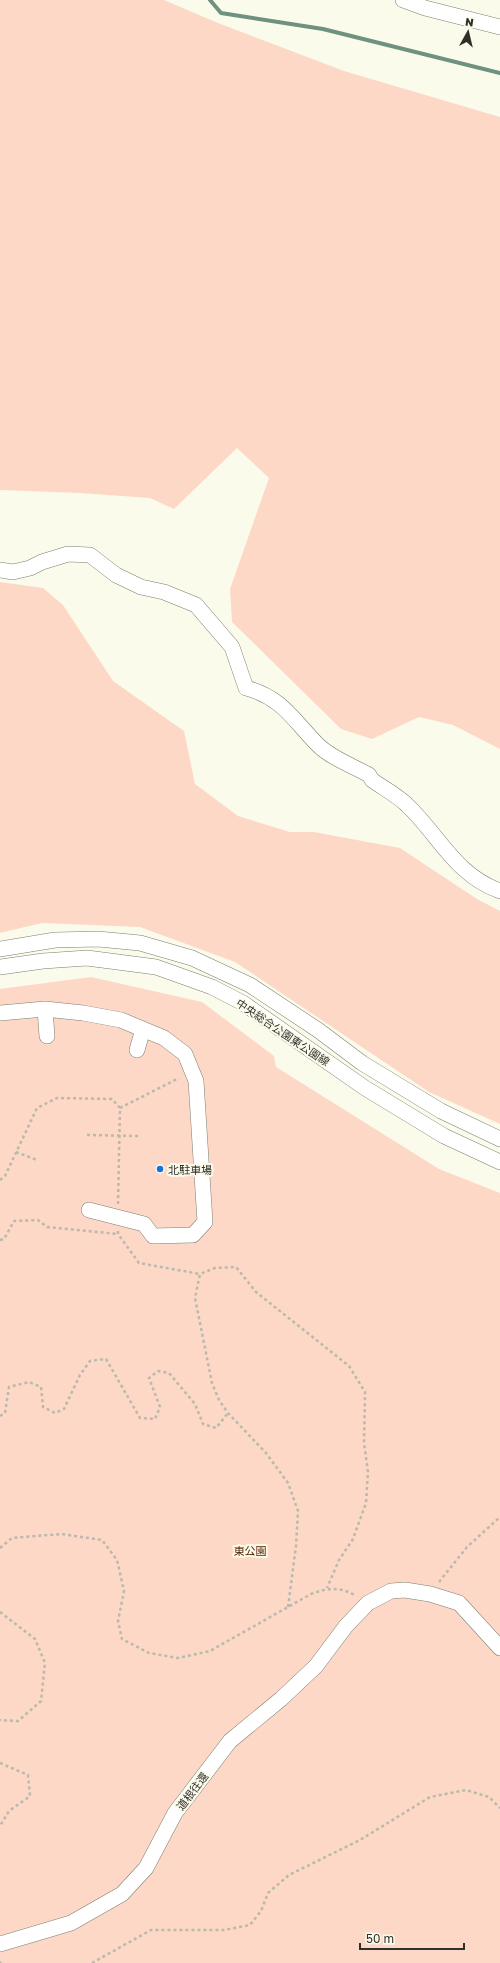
<svg xmlns="http://www.w3.org/2000/svg" width="500" height="1963" viewBox="0 0 500 1963" font-family="'Golos Text','Noto Sans JP',sans-serif">
  <rect width="100%" height="100%" fill="#fbfbec"/>
  <path fill="#fdd8c7" d="M0 0H164L218 23 344 71 500 117V749L453 725 419 717 372 739 341 729 232 622 230 589 269 478 237 448 174 509 150 498 80 493 0 490Z
    M0 582 43 588 63 605 113 681 184 731 195 784 238 816 290 832H314L400 848 477 899 500 911V1124L429 1092 235 962 140 927 42 923 0 933Z
    M91 977 202 1002 274 1056 276 1067 439 1169 500 1193V1963H0V989Z"/>
  <g fill="none" stroke-linecap="round" stroke-linejoin="round">
    <path stroke="#6e9180" stroke-width="4" d="M210 0 221 13 323 29 500 73"/>
    <g stroke="#7d7d70" stroke-width="16">
      <path id="minor" d="M403 0 425 8 500 27
        M0 570 13 572 30 568 42 562 68 554 90 555 116 575 141 587 164 592 196 605 232 647 246 688C282 697 294 721 318 745 331 758 353 766 369 775L372 780C383 788 397 795 407 805 439 835 455 875 500 891
        M0 949 55 940 98 939 140 943 192 958 250 985 318 1030 362 1063 441 1111 500 1139
        M0 967 43 961 87 958 156 967 212 987 243 1003 365 1088 444 1136 500 1162
        M45 1009 47 1036
        M0 1013 45 1009 83 1013 121 1020 164 1038 185 1054 196 1081 205 1222 193 1235 153 1236 144 1224 89 1210
        M137 1050 143 1029
        M0 1944 71 1923 122 1894 146 1868 175 1813 230 1741 281 1699 316 1666 346 1626 368 1603 391 1591 405 1590 430 1594 459 1603 500 1648"/>
    </g>
    <path stroke="#b9b9ad" stroke-width="2.5" stroke-dasharray="3 3" stroke-linecap="butt" d="M87 1135 138 1136
      M16 1152 37 1160
      M0 1180 5 1176 37 1108 57 1098 112 1099 120 1108
      M118 1204 120 1108 179 1078
      M118 1231V1234L139 1263 200 1274
      M0 1240 4 1239 14 1221 38 1220 47 1227 118 1234
      M0 1416 5 1413 9 1387 29 1382 41 1387 43 1407 55 1413 64 1409 80 1375 90 1361 106 1359 140 1418 155 1419 160 1407 149 1378 158 1371 169 1373 195 1404 203 1424 216 1428 228 1413
      M0 1548 12 1538 61 1534 102 1540 117 1560 124 1591 118 1621 122 1639 149 1653 178 1658 210 1651 311 1594C327 1588 340 1586 356 1596
      M439 1582 467 1547 500 1517
      M288 1607 296 1546 298 1511 288 1483 266 1453 228 1413 219 1400 212 1383 195 1298 200 1274 215 1268 236 1267 256 1292 349 1366 365 1392 364 1443 368 1472 366 1503 353 1539 339 1560 327 1588
      M0 1612 35 1639 45 1663 41 1701 18 1721 0 1720
      M0 1763 28 1775 30 1796 9 1811 0 1826
      M0 1962 1 1963
      M92 1963 151 1930H224L250 1925 261 1911 268 1893 289 1875 360 1840 430 1797 466 1790 489 1797 500 1808"/>
    <use href="#minor" stroke="#fff" stroke-width="15"/>
  </g>
  <circle fill="#1673dc" stroke="#fbfbec" stroke-width="1.5" cx="160" cy="1169" r="4"/>
  <g text-anchor="middle" dominant-baseline="central" stroke-width="4" stroke-linejoin="round" paint-order="stroke">
    <g font-size="11" fill="#30302b" stroke="#fbfbec">
      <text transform="translate(283 1032) rotate(34)">中央総合公園東公園線</text>
      <text transform="translate(192 1791) rotate(-53)">道根往還</text>
    </g>
    <g font-size="11" fill="#30302b" stroke="#fbfbec" text-anchor="start">
      <text x="168" y="1169">北駐車場</text>
    </g>
    <g font-size="11" fill="#592100" stroke="#fbfbec">
      <text x="250" y="1550">東公園</text>
    </g>
  </g>
  <g transform="translate(468 32) rotate(8)" stroke="#fbfbec" stroke-width="3" paint-order="stroke">
  <path d="M0-3L7 15L0 10L-7 15Z" fill="#30302b"/>
  <text y="-6" font-size="11" font-weight="bold" text-anchor="middle" fill="#30302b">N</text>
  </g>
  <path d="M360 1943v6h104v-6" fill="none" stroke="#30302b" stroke-width="2"/>
  <text x="366" y="1943" font-size="12" fill="#30302b" stroke="#fbfbec" stroke-width="3" paint-order="stroke">50 m</text>
</svg>
